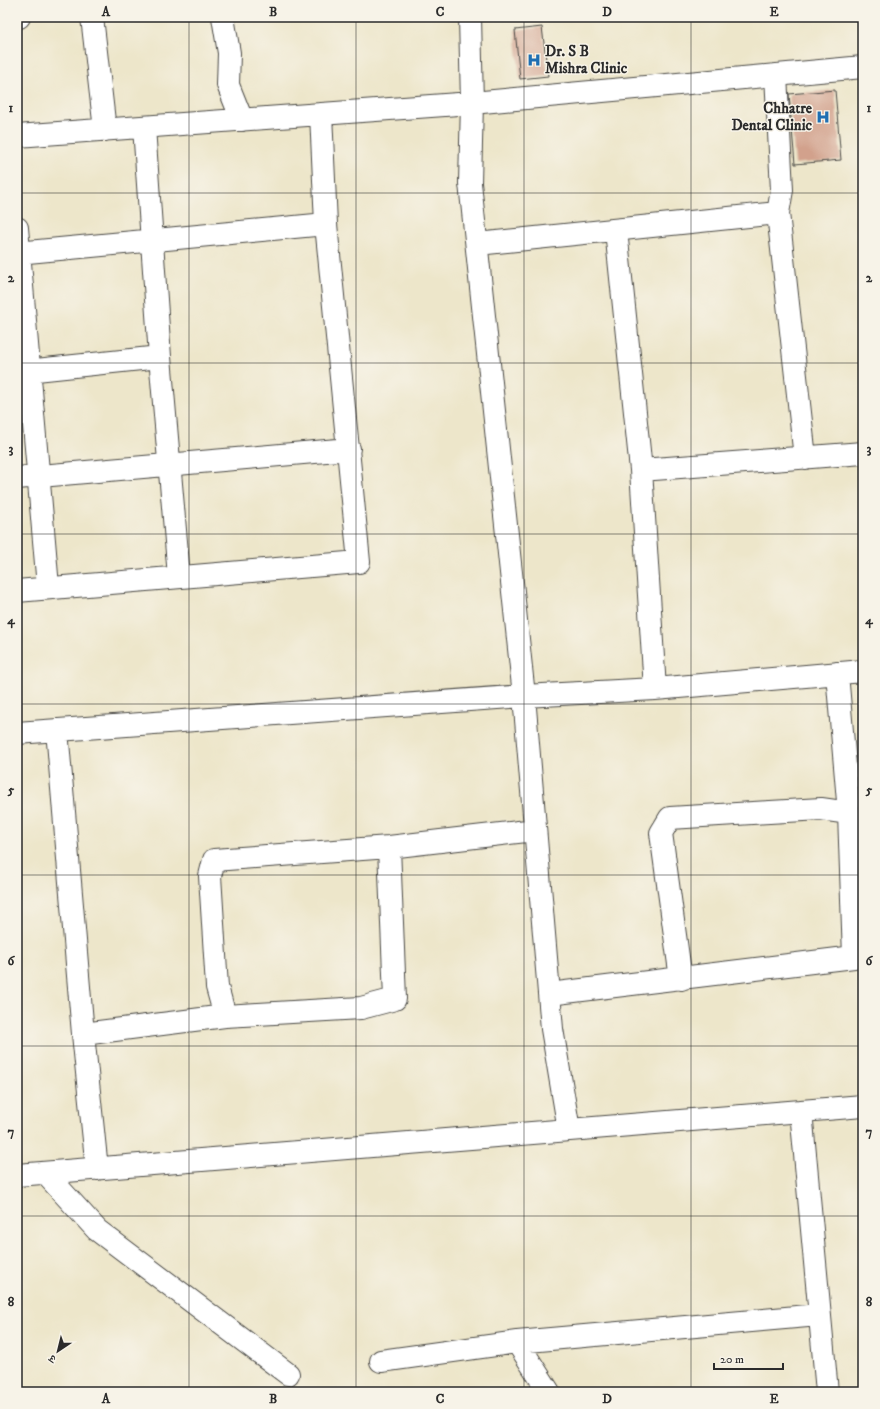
<svg xmlns="http://www.w3.org/2000/svg" width="880" height="1409" viewBox="0 0 880 1409" font-family="'IM FELL DW Pica','Noto Serif Devanagari',serif">
  <rect width="100%" height="100%" fill="#f7f3e8"/>
  <filter id="ink" filterUnits="userSpaceOnUse"><feTurbulence type="fractalNoise" baseFrequency=".025" numOctaves="2"/><feDisplacementMap in="SourceGraphic" scale="8" xChannelSelector="R" yChannelSelector="G"/><feConvolveMatrix kernelMatrix="1 2 1 2 8 2 1 2 1" color-interpolation-filters="sRGB"/></filter>
  <filter id="wash" filterUnits="userSpaceOnUse"><feTurbulence type="fractalNoise" baseFrequency=".012" numOctaves="4" result="noise"/><feDisplacementMap in="SourceGraphic" scale="16" xChannelSelector="R" yChannelSelector="G"/><feGaussianBlur stdDeviation="0.9" result="paint"/><feColorMatrix in="noise" values="0 0 0 0 0 0 0 0 0 0 0 0 0 0 0 0 0 1.4 0 .05"/><feComposite in="paint" operator="in"/></filter>
  <g filter="url(#wash)">
    <rect width="100%" height="100%" fill="#ede6ca"/>
    <g id="blocks">
      <path fill="#d2a18c" d="M542 27 548 76 520 79 515 30Z
        M835 90 841 160 795 164 789 94Z"/>
    </g>
  </g>
  <g filter="url(#ink)">
    <use href="#blocks" fill-opacity="0" stroke="#484743" stroke-width="1"/>
    <g fill="none" stroke-linecap="round" stroke-linejoin="round">
      <g stroke="#484743" stroke-width="24">
        <path id="minor" d="M17 17H19
          M92 17 105 130
          M223 17 229 53 228 85 242 120
          M470 17 472 103 470 183 524 696 552 1029 569 1130
          M776 75 782 190 778 213 805 458
          M144 127 160 357 179 576
          M17 136 472 103 863 67
          M17 228 48 587
          M616 230 641 470 655 689
          M477 244 778 213
          M17 253 326 224
          M17 372 160 357
          M641 470 863 453
          M17 478 349 449
          M17 591 359 562 326 224 321 114
          M57 730 83 1034 97 1169
          M17 733 524 696 655 689 863 671
          M681 979 661 833 670 818 821 809 849 813
          M549 994 854 957 849 813 837 673
          M225 1016 217 987 210 876 214 860 389 847 535 830
          M83 1034 225 1016 361 1008 395 999 389 847
          M801 1111 827 1392
          M45 1173 97 1230 288 1374
          M17 1175 863 1106
          M517 1342 549 1392
          M381 1361 517 1342 819 1315"/>
      </g>
      <use href="#minor" stroke="#fff" stroke-width="22"/>
    </g>
  </g>
  <path fill="none" stroke="#2b2b2b" stroke-width="1" stroke-opacity="0.55" d="M189 17V1392M356 17V1392M524 17V1392M691 17V1392M17 193H863M17 363H863M17 534H863M17 704H863M17 875H863M17 1046H863M17 1216H863"/>
  <defs>
    <g id="hospital-bare" transform="scale(1.08)"><path d="M-5-5h3v3.5h4V-5h3V5h-3V1.5h-4V5h-3Z" fill="#1f6fb2" stroke="#f7f3e8" stroke-width="2.5" paint-order="stroke"/></g>
  </defs>
  <g fill-rule="evenodd">
    <use href="#hospital-bare" x="534" y="60"/>
    <use href="#hospital-bare" x="823" y="117"/>
  </g>
  <g text-anchor="middle" dominant-baseline="central" stroke-width="3" stroke-linejoin="round" paint-order="stroke">
    <g font-size="15" font-weight="bold" fill="#2b2b2b" stroke="#f7f3e8" text-anchor="start">
      <text x="545" y="51">Dr. S B<tspan x="545" dy="17">Mishra Clinic</tspan></text>
      <text x="812" y="108" text-anchor="end">Chhatre<tspan x="812" dy="17">Dental Clinic</tspan></text>
    </g>
  </g>
  <rect width="880" height="1409" fill="none" stroke="#f7f3e8" stroke-width="44"/>
  <g transform="translate(58 1351) rotate(215)" stroke="#f7f3e8" stroke-width="3" paint-order="stroke">
  <path d="M0-3L7 15L0 10L-7 15Z" fill="#2b2b2b"/>
  <text y="-6" font-size="11" font-weight="bold" text-anchor="middle" fill="#2b2b2b">उ</text>
  </g>
  <path d="M714 1363v6h69v-6" fill="none" stroke="#2b2b2b" stroke-width="2"/>
  <text x="720" y="1363" font-size="12" fill="#2b2b2b" stroke="#f7f3e8" stroke-width="3" paint-order="stroke">20 m</text>
  <rect x="22" y="22" width="836" height="1365" fill="none" stroke="#2b2b2b" stroke-width="1.5"/>
  <g font-size="13" text-anchor="middle" font-weight="bold" fill="#2b2b2b">
    <text x="106" y="16">A</text>
    <text x="273" y="16">B</text>
    <text x="440" y="16">C</text>
    <text x="607" y="16">D</text>
    <text x="774" y="16">E</text>
    <text x="11" y="112">1</text>
    <text x="869" y="112">1</text>
    <text x="11" y="282">2</text>
    <text x="869" y="282">2</text>
    <text x="11" y="453">3</text>
    <text x="869" y="453">3</text>
    <text x="11" y="624">4</text>
    <text x="869" y="624">4</text>
    <text x="11" y="794">5</text>
    <text x="869" y="794">5</text>
    <text x="11" y="965">6</text>
    <text x="869" y="965">6</text>
    <text x="11" y="1136">7</text>
    <text x="869" y="1136">7</text>
    <text x="11" y="1306">8</text>
    <text x="869" y="1306">8</text>
    <text x="106" y="1403">A</text>
    <text x="273" y="1403">B</text>
    <text x="440" y="1403">C</text>
    <text x="607" y="1403">D</text>
    <text x="774" y="1403">E</text>
  </g>
</svg>
